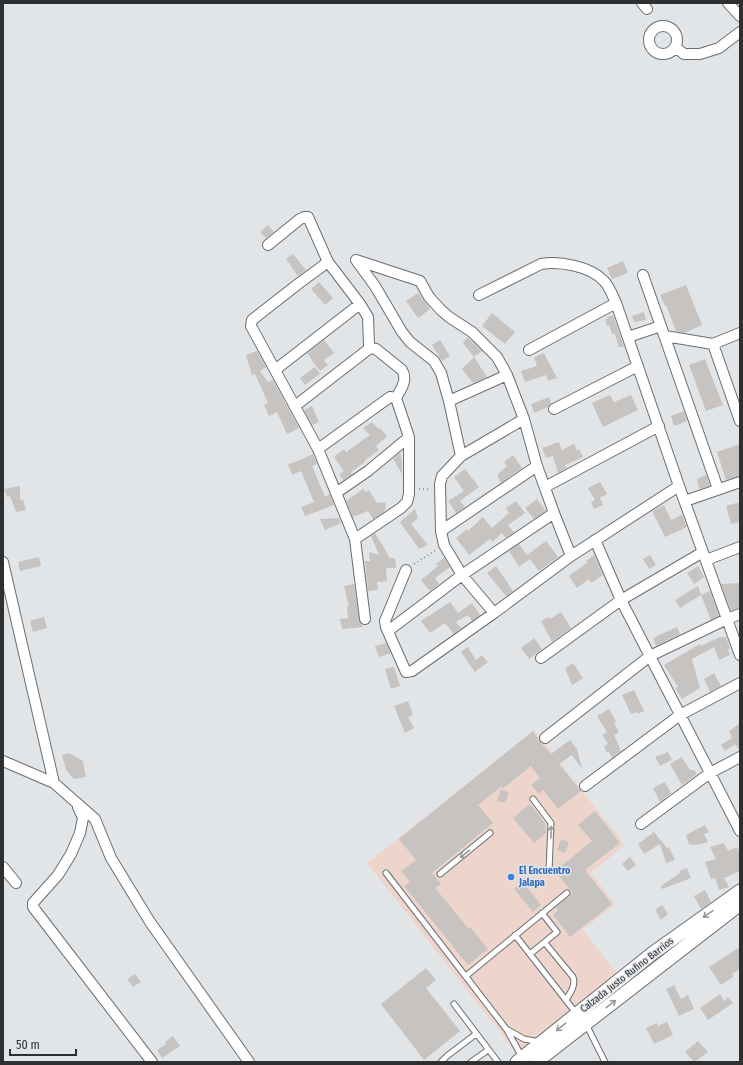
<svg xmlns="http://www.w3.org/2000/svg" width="743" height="1065" viewBox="0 0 743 1065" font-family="'Fira Sans Condensed',sans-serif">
  <rect width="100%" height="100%" fill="#e2e5e8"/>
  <path fill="#eed5cc" d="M534 730 625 845 591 873 615 904 583 930 619 976 518 1055 367 863Z"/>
  <path fill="#c7c3c0" d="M268 225 274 232 266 238 260 232Z
    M293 254 306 270 298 276 286 259Z
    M623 261 628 273 612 279 607 268Z
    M319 282 333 298 325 305 311 289Z
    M686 285 702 325 684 333 676 331 666 305 665 306 660 295Z
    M418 293 430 309 418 318 406 301Z
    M644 312 646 320 634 322 632 316Z
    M492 313 515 332 505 344 482 326Z
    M613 315 624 347H619L615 334H612L609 325 607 326 605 319H608L607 317Z
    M467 337 482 351 474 357 463 343Z
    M324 340 334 353 324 360 328 365 320 371 307 353Z
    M440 340 450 356 442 361 432 345Z
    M257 351 266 367 260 371 268 382 273 380 299 428 287 434 277 412 269 416 264 405 268 403 255 374 252 375 246 355Z
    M544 353 557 378 548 381 546 375 525 382 521 371 537 366 534 357Z
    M474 357 487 377 473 383 462 369Z
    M705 359 723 405 706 411 689 365Z
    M315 367 320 374 305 385 300 378Z
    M610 395 614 402 631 395 638 410 603 427 592 403Z
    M549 397 551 403 548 407 534 413 531 404Z
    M312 406 319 422 312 425 304 410Z
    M684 411 687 421 674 426 671 416Z
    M372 422 379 429 380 428 387 436 376 446 379 450 364 461 365 462 351 472 352 474 343 480 339 474 344 471 334 457 344 449 346 452 370 435 363 428Z
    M559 442 562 450 574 444 577 451 579 449 583 457 565 465 566 468 558 473 553 456 546 458 542 448Z
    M740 444V476L726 480 717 452Z
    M400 453 402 461V474L393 459Z
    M313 454 317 464 312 466 325 497 330 494 334 505 305 516 301 507 314 502 301 471 292 475 288 464 295 462Z
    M513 455 522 468 501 483 497 475 507 466 504 462Z
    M465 469 479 487 460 501 465 507 456 513 448 501 464 491 454 477Z
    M706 475 710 486 699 489 697 479Z
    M600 482 607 494 600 498 603 505 594 509 591 502 595 500 588 488Z
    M20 486V500H23L26 510 16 512 10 496 7 497 4 489Z
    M363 489 366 492 369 490 377 503 385 502 386 506 384 512 373 519 368 511 353 517 346 501Z
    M537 499 546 511 534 519 525 508Z
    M516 501 525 513 508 525 514 532 506 538 502 533 492 542 490 539 469 555 456 538 467 529 468 531 483 517 492 528 509 513 506 508Z
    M740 502V522L731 524 726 506Z
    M664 505 671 520 682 515 687 527 665 537 652 511Z
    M415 509 418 518 411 524 428 545 419 549 400 522Z
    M339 518 341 523 325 530 320 519Z
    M375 533 390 558H395L396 568H386L387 581 377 582 378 590 368 591 365 561H370L369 552 379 555 371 536Z
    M546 541 558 557 539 571 530 559 519 567 509 551 519 544 527 555Z
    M594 555 603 575 591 583 589 579 577 588 569 576 587 563 586 561Z
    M650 555 656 565 649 569 643 559Z
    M39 557 41 566 20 571 18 562Z
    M444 558 450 567 435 578 439 584 430 591 421 580 438 566 436 564Z
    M496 566 513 591 506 596 487 573Z
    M698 566 704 577 694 584 687 573Z
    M740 583V608L731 611 721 584Z
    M354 584 359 620 363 627 342 629 340 619 348 618 347 607H349L344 586Z
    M698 586 701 595 680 608 675 600Z
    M710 591 719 616 711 620 701 595Z
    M450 602 458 613 472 603 480 615 472 621 468 615 456 622 461 628 454 634 445 623 430 633 421 621Z
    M561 612 571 628 552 642 541 621 549 617 550 619Z
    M44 617 47 628 33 632 30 621Z
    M677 627 680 634 656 646 653 638Z
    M720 637H726L730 648 728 650 730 655 719 660 714 647 692 659 700 688 682 699 675 688 678 687 664 665 700 644 701 646Z
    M534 638 542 649 529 659 521 648Z
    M386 643 391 653 379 657 375 646Z
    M468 647 476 660 482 655 488 662 475 672 461 652Z
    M573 663 583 678 572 685 565 668Z
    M394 667 400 686 391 689 385 669Z
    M714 673 721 686 710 692 704 679Z
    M634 690 644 711 638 714 637 712 631 714 622 695Z
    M408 701 413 715 408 717 414 728 405 733 394 706Z
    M609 709 616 722 614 723 619 732 614 735 621 751 612 758 609 752 607 753 604 746 608 744 602 735 607 732 597 716Z
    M740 723V751L735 744 725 751 721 745 732 738 729 731Z
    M533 731 540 742 551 754 570 740 577 749 582 769 572 755 559 764 581 791 558 809 543 790 539 794 531 785 540 778 531 766 501 790 503 785 478 805 493 823 432 873 441 884 435 888 468 928 470 927 488 949 468 965 404 886 410 882 401 871 416 860 399 839Z
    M668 752 672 760 660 766 655 757Z
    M69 753 83 761 86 777 74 779 66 770 62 755Z
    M682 757 690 770H694L697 774 682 785 670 764Z
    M665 782 671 793 660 802 653 788Z
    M501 790 509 792 505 803 497 801Z
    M530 804 545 823 546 833 534 843 513 818Z
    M595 811 620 843 585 870 612 904 570 937 553 915 558 910 556 907 573 893 555 871 592 841 578 825Z
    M705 825 709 832 704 834 708 842 696 845 689 844 686 835Z
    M654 832 667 848 669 847 675 860 666 863 660 844 644 854 638 844Z
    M561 839 569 842 565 853 557 850Z
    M724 843 728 851 737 847 740 853V871L724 878 729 887 719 890 715 878 711 879 705 862 716 859 710 847Z
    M630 857 636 865 628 871 622 864Z
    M687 868 691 878 662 889 661 886 680 873 679 871Z
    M523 882 541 905 533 912 514 889Z
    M705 890 711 902 701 909 694 896Z
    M662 905 668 914 661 920 655 910Z
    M740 947V969L732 974 733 977 721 985 709 967Z
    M426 968 436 980 426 988 460 1031 424 1060 381 1004Z
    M135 974 141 982 133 987 127 979Z
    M674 985 681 999 688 995 694 1009 679 1016 666 989Z
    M720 994 724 1001 728 997 733 1003 708 1020 700 1008Z
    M667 1022 673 1035 654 1044 646 1028 657 1023 658 1026Z
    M173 1036 180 1046 162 1058 157 1050 166 1044 165 1042Z
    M698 1041 708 1052 694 1062 685 1052Z"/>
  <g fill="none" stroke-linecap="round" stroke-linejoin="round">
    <g stroke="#6a6d70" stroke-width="7">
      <path id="service" d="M533 799 551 823 549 871
        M386 873 507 1030 522 1057
        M440 874 490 833
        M515 935 576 1013
        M545 943 573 977C576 986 570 993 566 1000
        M530 954 557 932 542 913
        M466 976 567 893
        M454 1004 498 1062
        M586 1024 605 1062
        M508 1030 524 1039 540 1042
        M441 1062 447 1056 476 1034
        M471 1062 488 1050"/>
    </g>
    <g stroke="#6a6d70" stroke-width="12">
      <path id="minor" d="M642 3 647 9
        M728 3 740 16
        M649 40a14 14 0 1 1 28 0a14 14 0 1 1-28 0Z
        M675 47 684 54H700L719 48 740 32
        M268 245 300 219 304 217H308L328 262 360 304 368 317 369 346 370 348 376 349 402 370C408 380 401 389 396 398
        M356 260 375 286 402 332 410 342 434 361 441 373 449 401 461 456 442 476 440 484 441 531 444 545 462 575 494 613 571 556 679 486
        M356 260 420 281 429 297 441 310 449 317 472 332 497 357 507 375 524 419 537 466 554 513 571 556
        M328 262 298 284 252 320 251 326 318 449 355 539 365 619
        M643 275 718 489
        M479 295 541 264C560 261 590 266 604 281 609 286 613 296 616 303L679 486 740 655
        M665 336 713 344 740 333
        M628 337 661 326
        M713 344 740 421
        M529 350 616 303
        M275 370 360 304
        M449 401 507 375
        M295 406 370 348
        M554 409 638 366
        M318 449 390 397 396 398 409 437V494L407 502 401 508 355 539
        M461 456 524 419
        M545 487 659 426
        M336 493 368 471 409 437
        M685 501 740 482
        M441 531 537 466
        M595 540 621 600 740 831
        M706 560 740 547
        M3 562 54 783
        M406 570 385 621 386 627 406 672 412 671 494 613
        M388 631 462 575 554 513
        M541 658 621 600 703 552
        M545 738 650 656 727 619 740 614
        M3 761 54 783 95 819 111 858 150 922 249 1062
        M585 786 680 715 740 683
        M78 807 83 818 80 833 71 854 58 875 33 903V907L152 1062
        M641 824 710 773 740 757
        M3 867 16 883"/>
    </g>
    <g stroke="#6a6d70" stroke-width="15">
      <path id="tertiary" d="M517 1062 653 953 740 891
        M536 1062 740 904"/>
    </g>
    <path stroke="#818386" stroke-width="1.5" stroke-dasharray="1 3" stroke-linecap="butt" d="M419 489H431
      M414 564 436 550"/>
    <use href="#service" stroke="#fff" stroke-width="5"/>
    <use href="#minor" stroke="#fff" stroke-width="10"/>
    <use href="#tertiary" stroke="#fff" stroke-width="13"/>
  </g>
  <defs><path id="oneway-shaft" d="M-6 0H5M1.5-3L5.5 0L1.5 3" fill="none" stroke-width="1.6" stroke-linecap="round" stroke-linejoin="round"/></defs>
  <g stroke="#969798">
    <use href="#oneway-shaft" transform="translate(551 832) rotate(-88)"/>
    <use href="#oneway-shaft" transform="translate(465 854) rotate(141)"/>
    <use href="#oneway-shaft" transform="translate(708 914) rotate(145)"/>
    <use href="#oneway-shaft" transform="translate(611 1004) rotate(-38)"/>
    <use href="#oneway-shaft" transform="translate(561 1027) rotate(141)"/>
  </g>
  <circle fill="#3f7fe0" stroke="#e2e5e8" stroke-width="1.5" cx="511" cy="877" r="4"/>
  <g text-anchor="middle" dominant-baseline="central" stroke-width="3" stroke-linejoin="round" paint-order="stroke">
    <g font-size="10" font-weight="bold" fill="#366cbe" stroke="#e2e5e8" text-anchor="start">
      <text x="519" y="871">El Encuentro<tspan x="519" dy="12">Jalapa</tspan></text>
    </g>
    <g font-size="10" fill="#2e2f31" stroke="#e2e5e8">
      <text transform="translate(627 975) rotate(-38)">Calzada Justo Rufino Barrios</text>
    </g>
  </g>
  <rect width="743" height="1065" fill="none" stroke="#2e2f31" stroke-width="8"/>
  <path d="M10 1049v6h66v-6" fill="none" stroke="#2e2f31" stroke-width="2"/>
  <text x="16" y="1049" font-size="12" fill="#2e2f31" stroke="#e2e5e8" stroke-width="3" paint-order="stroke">50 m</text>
</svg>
